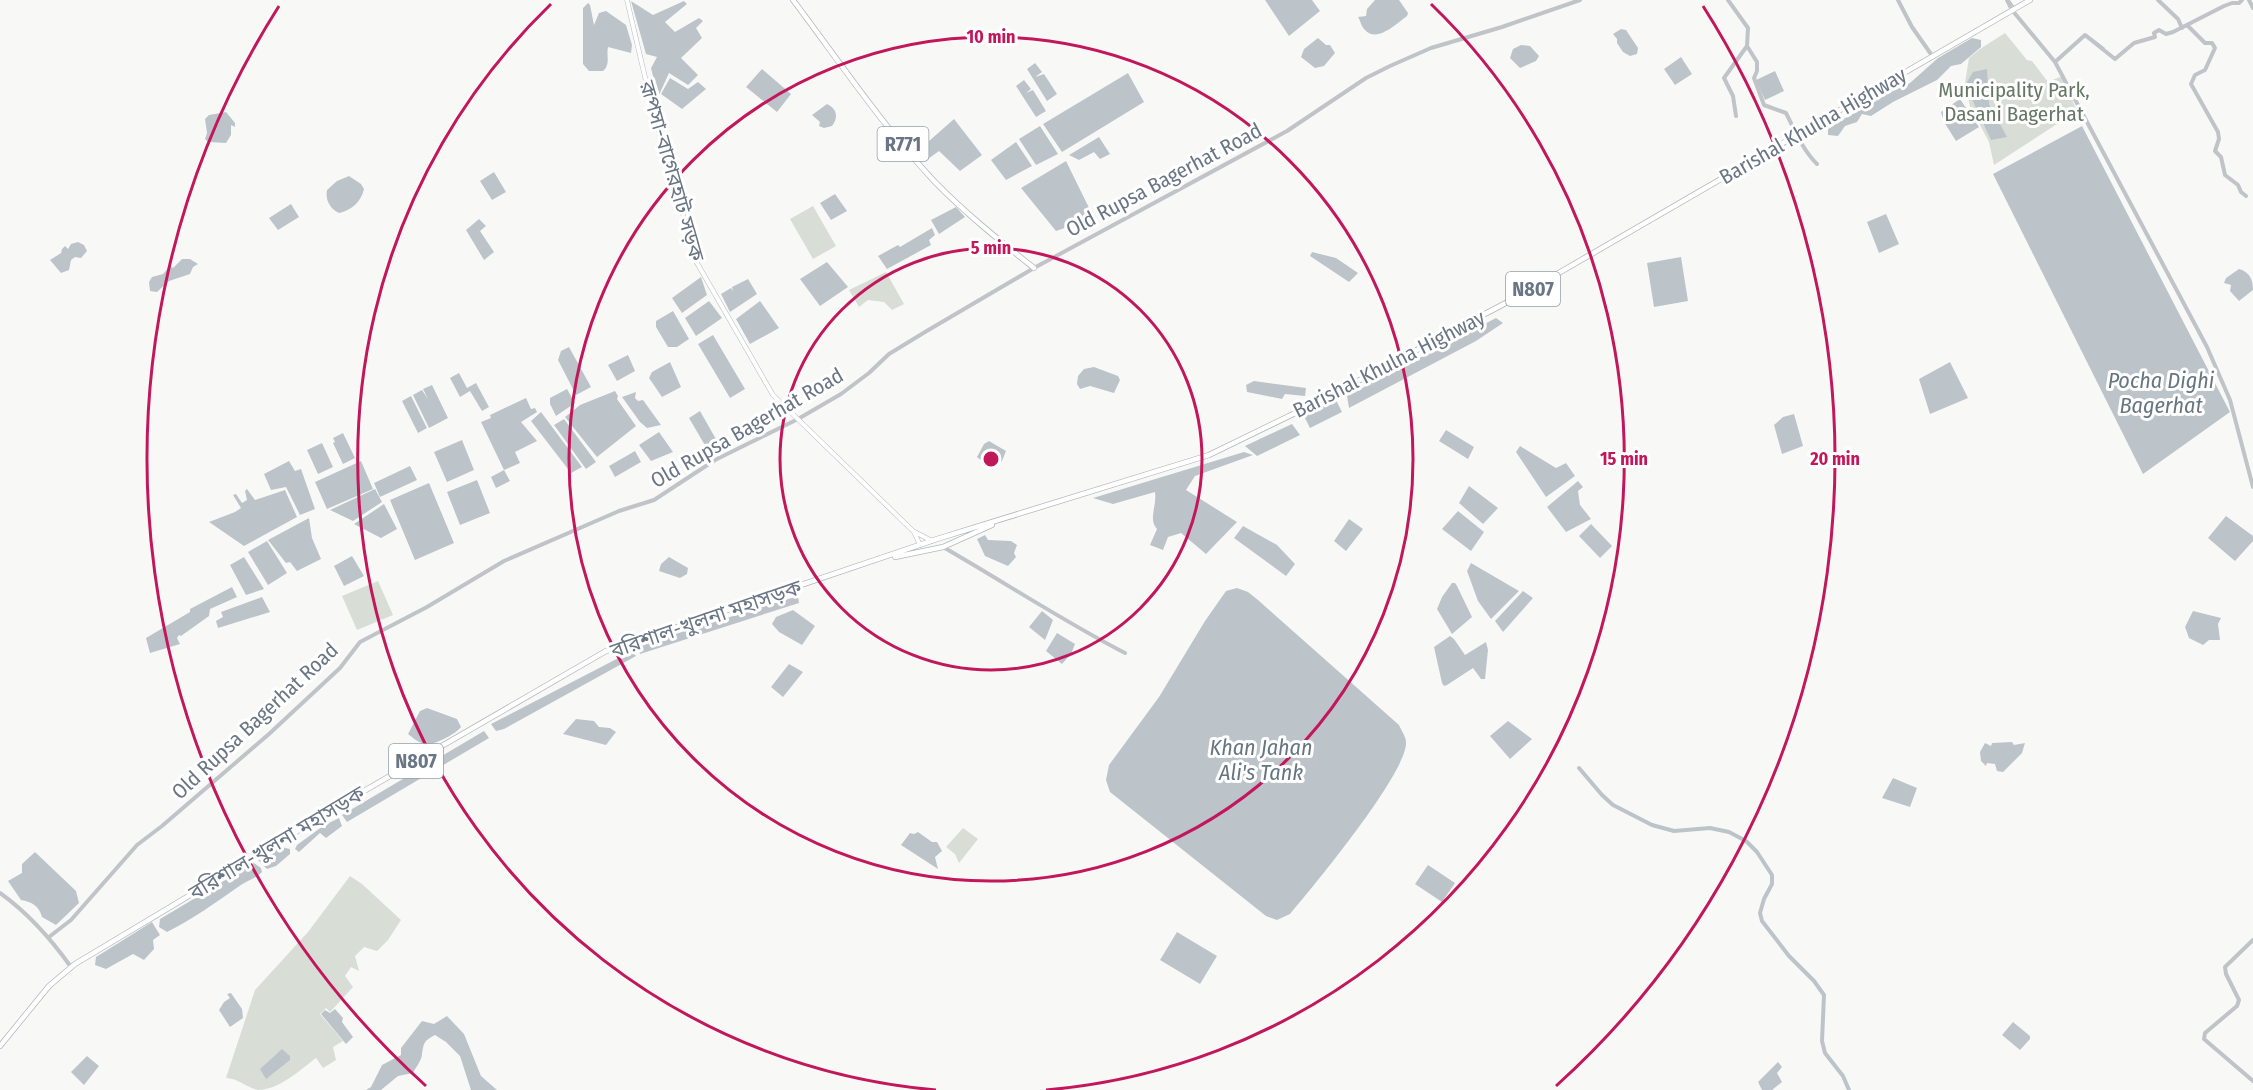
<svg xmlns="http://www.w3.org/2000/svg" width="2253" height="1090" viewBox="0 0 2253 1090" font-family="'Fira Sans Condensed','Noto Sans Bengali',sans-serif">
  <rect width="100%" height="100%" fill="#f8f9f7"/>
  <path fill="#d8ddd6" d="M2005 33 2027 60 2032 61 2048 82 2062 76 2077 111 1994 165 1989 142 1970 106 1965 83 1969 58 1980 49Z
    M813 206 836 246 813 259 790 219Z
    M886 272 904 304 892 310 884 302 868 300 859 307 849 290Z
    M378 581 393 615 357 630 342 596Z
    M963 828 978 839 959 863 955 854 946 847Z
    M350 876 362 884 401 920 388 940 377 951 364 947 355 956 359 971 351 967 345 976 353 987 330 1012 326 1008 320 1014 343 1041 333 1047 336 1060 323 1068 316 1058C300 1070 279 1090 258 1090 247 1088 238 1078 226 1078L255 990 308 932Z"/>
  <path fill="#bcc4ca" d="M1265 0H1312L1320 11 1289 36Z
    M1375 0H1399L1408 13 1407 16C1396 24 1377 43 1365 30 1361 26 1361 22 1358 17L1366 16 1367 9Z
    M631 1 653 15 684 1 687 4 665 22 675 32 699 18 703 21 696 28 702 38 681 58 698 75 688 85 669 73 658 97 651 68 657 57 646 54Z
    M588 3 590 5 594 25 599 13 606 11 626 25 632 45 631 53 608 47C606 55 611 64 603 71H589L583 64V8Z
    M1621 29 1626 30 1638 48 1637 54 1630 56 1623 52 1617 43V39L1613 34Z
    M1318 38 1326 45H1330L1335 53 1324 66 1315 68 1301 57 1304 49Z
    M1972 38 1981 40V47L1961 64 1951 66 1937 80 1893 102 1871 116 1862 114 1857 122 1845 126 1838 136 1828 135V129L1874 100 1910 83 1938 58Z
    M1521 45 1530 46 1539 56 1536 61 1520 68 1510 58 1513 49Z
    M1681 57 1692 74 1675 85 1664 69Z
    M1035 63 1042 72 1035 77 1044 74 1057 94 1047 101 1027 69Z
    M762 69 791 94 777 112 746 87Z
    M1987 69 1989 104 2007 137 1991 140 1971 97 1967 82 1973 72Z
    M1775 71 1784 91 1765 100 1756 80Z
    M1128 73 1144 102 1062 152 1043 124Z
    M670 78 688 89 698 82 706 89 682 109 661 94Z
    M1024 80 1031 89 1026 93 1033 90 1046 111 1036 117 1016 86Z
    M1960 99 1979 127 1956 141 1944 122 1941 112Z
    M827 104C838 109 838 118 832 126L824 128 819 126 820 122 812 115Z
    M226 112 235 123V127L231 125V135L226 143 208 142 205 139 207 133 205 119 209 115Z
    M954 119 982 155 960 171 939 151 928 159 920 149Z
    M1040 126 1058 154 1036 165 1019 139Z
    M2082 126 2230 412 2143 474 1993 174Z
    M1099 137 1110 154 1100 159 1094 152 1079 160 1069 155Z
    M1016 142 1032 166 1006 180 991 160Z
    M1066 161 1094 218 1056 231 1021 188Z
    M494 172 506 192 492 200 480 181Z
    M349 176 361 184 364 189C361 202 352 210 339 213 330 209 325 200 327 190L337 181Z
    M835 194 847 211 831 220 820 203Z
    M291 204 299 217 278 230 269 218Z
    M956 207 965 217 939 234 931 220Z
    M1886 214 1899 244 1879 253 1867 222Z
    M479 219 486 226 480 231 494 252 484 260 466 230Z
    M932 228 935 235 929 240 931 245 887 269 878 256 898 245 900 247Z
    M78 242 84 245 87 251 81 258 75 257 71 260 69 270 61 273 50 260 61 253 62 249 65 246 68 249 71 244Z
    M1312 252 1336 258 1358 273 1349 282 1310 256Z
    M1681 257 1688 301 1654 307 1647 263Z
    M182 259H190L198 264 193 267 190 274 169 281 157 292 150 291 149 282 152 277 163 274 170 266 173 268Z
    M827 262 848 287 820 306 800 279Z
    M2239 269C2250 272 2253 280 2253 290L2239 301 2230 291 2231 285 2224 283 2226 278Z
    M701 277 707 295 682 313 672 298Z
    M748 279 757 294 730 312 721 294 731 288 733 291 732 287Z
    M709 301 722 318 696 336 685 318Z
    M760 301 779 328 750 344 736 319Z
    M673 311 689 339 677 347H668L656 327V321Z
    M1496 318 1503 323 1476 341 1349 408 1347 396Z
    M713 335 745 389 730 398 698 344Z
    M569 347 591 387 576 395 558 360 561 351Z
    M628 355 635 371 617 381 608 365Z
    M670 362 681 387 662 397 649 378 652 372Z
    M1950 362 1968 398 1930 414 1919 379Z
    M1094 367 1118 376 1120 380 1114 393 1090 386 1080 389 1077 384 1078 376 1084 369Z
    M459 373 467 388 476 383 489 407 482 411 470 391 460 397 450 378Z
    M1254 381 1306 388 1305 396 1285 394 1282 399 1247 392 1246 385Z
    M432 385 448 418 429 428 413 395 422 390 428 399 423 389Z
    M567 389 575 403 556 416 550 404V398Z
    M615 391 618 396 617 399 636 426 597 457 565 417 580 405Z
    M636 392 635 398 638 401 643 400 661 425 647 428 640 422 622 397Z
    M411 396 427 428 418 433 402 401Z
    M526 398 531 409 535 408 537 412 521 422 537 441 515 452 520 463 504 470 510 481 496 488 491 477 504 470 481 422 491 418 490 415Z
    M1335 398 1342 412 1310 428 1304 416Z
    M700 411 717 441 706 447 689 418Z
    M541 412 582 467 571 473 531 421Z
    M1794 414 1803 446 1782 454 1774 425 1783 417Z
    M564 419 596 462 586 469 554 425Z
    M1292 424 1300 435 1257 456 1245 446Z
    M1446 430 1474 447 1468 459 1439 441Z
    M659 432 673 452 651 461 639 445Z
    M343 433 355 458 343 464 333 443 335 442 333 438Z
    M462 440 474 470 447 482 434 452Z
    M989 441 1006 451 1002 461 995 465 985 463 977 457 984 444Z
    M322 443 333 467 318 474 307 450Z
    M1520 446 1556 468 1566 463 1575 476 1546 497 1516 452Z
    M635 451 641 462 615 477 609 466Z
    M1244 452 1253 455 1195 476 1186 490 1237 522 1206 554 1181 533 1168 537 1163 550 1150 545 1157 529C1148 520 1157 506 1155 492L1113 504 1093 498Z
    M289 461 295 471 301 469 315 509 300 515 286 487 271 490 264 474Z
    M361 461 373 489 327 509 315 482Z
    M410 466 417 480 380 497 374 483Z
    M477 480 490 513 460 525 447 492Z
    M1578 481 1583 487 1578 491 1580 505 1591 519 1566 532 1547 507Z
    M429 483 454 543 415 560 390 500Z
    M1469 486 1498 508 1483 524 1459 503Z
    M247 489 255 500 285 490 297 517 244 546 209 522 235 512 241 508 233 495 236 494 242 503 247 500 245 491Z
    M375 489 382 502 353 521 330 510Z
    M384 504 397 529 381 538 354 524Z
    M1458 511 1484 532 1471 551 1442 529Z
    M2226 516 2253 536V541L2235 561 2208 538Z
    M309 518 312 538 321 559 297 571 290 562 286 563 268 540Z
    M1349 519 1363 529 1346 551 1334 541Z
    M1591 524 1612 546 1600 558 1579 536Z
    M1243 526 1277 545 1295 564 1286 576 1234 538Z
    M985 535 988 540 1011 541 1017 545 1014 553 1016 557 1008 566 985 556 977 539Z
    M267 541 287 573 268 585 248 552Z
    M352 556 364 576 344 586 334 566Z
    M244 557 264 589 246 595 230 565Z
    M669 557 688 568 687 574 680 578 659 571 661 564Z
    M1471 563 1519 591 1491 619 1478 601 1467 571Z
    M1452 583H1455L1457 586 1472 617 1452 634 1437 609 1442 597Z
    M232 587 237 597 210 609 209 616 181 636 179 635 177 638 180 644 150 653 146 638 190 612V609Z
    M1237 588 1248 592 1258 600 1399 725C1401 730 1406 737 1406 742 1408 772 1313 887 1290 914L1277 920 1266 916 1110 792 1106 780 1109 765 1159 697 1205 621 1226 591Z
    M1523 591 1533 598 1503 632 1495 621Z
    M798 596 799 603 640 654 636 646Z
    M262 597 270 612 218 628 216 621 223 617 221 612Z
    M793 610 815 626 802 645 779 632 772 624 776 617Z
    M1042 611 1053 620 1045 640 1029 627Z
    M2193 611 2221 618 2218 624 2220 640H2209L2203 645 2189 638 2185 627Z
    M1057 633 1075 644 1071 654 1062 664 1046 651Z
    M1450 636 1454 639 1465 655 1486 642 1488 650 1485 679H1481L1473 668 1447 685 1444 686 1442 683 1434 647Z
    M632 651 636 656 504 729 496 731 491 724Z
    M789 664 803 672 783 697 771 687Z
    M427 708 457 719 461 727C456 734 433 746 425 744 419 743 413 738 408 734L420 711Z
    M576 719 594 721 599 727 610 728 616 732 606 745 563 734Z
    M1508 721 1532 739 1510 759 1490 736Z
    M484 731 489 738 347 822 342 815Z
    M2012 742 2014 745 2025 743 2022 753 2003 772 1997 771 1995 764 1987 763 1986 766 1981 761 1980 752 1985 743 1991 746 1992 743Z
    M1893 778 1917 788 1910 807 1882 798Z
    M339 818 342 826 326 838 320 833 299 852 295 849 297 845 323 826Z
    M918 832 932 842H937L942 851 935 857 938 869 901 845 910 833 914 834Z
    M281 847 290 849V854L276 866 267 869 258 860Z
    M35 852 76 891 79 903 56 925 42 917C39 906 32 902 21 900L8 881 22 873V864Z
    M254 863 261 868 262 872C255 879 246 881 238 887 215 903 193 919 167 932L159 927 160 919Z
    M1428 865 1455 883 1442 902 1415 884Z
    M152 922 160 935 153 940 154 949 144 960 133 954 106 969 95 965 96 957Z
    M1177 932 1217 956 1200 984 1160 960Z
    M231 993 242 1009 243 1018 230 1027 219 1010 224 1002 230 998 227 994Z
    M335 1009 343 1018 342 1022 353 1037 346 1044 321 1014 325 1010 330 1013Z
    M447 1016 464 1034 481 1076 497 1090H471L460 1056 446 1042 435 1035C424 1041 424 1042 422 1054 422 1060 416 1067 413 1073L398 1076 381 1090H366L371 1087 382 1065 401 1055V1048L422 1021 434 1024Z
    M2013 1022 2030 1036V1039L2020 1050 2002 1035Z
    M282 1049 290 1056V1060L266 1079 260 1069Z
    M87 1056 99 1066 84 1085 71 1072Z
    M1778 1062 1782 1067 1777 1073 1782 1082 1772 1090H1762L1758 1082Z"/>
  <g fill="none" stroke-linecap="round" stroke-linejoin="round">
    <path stroke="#bcc4ca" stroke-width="1.5" d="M2009 0 2014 7
      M2087 35 2104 48"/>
    <path stroke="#bcc4ca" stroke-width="4" d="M1579 768 1602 795 1613 805 1652 825 1674 831 1710 828 1729 832 1746 841 1757 852 1772 875V884L1764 899 1760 913 1762 921 1789 956 1814 981 1824 995 1822 1041 1825 1053 1843 1076 1849 1090"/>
    <g stroke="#b5b9be" stroke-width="5">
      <path id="secondary" d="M627 0 652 107 697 263 773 395 913 531 932 541
        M914 532 920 545"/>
    </g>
    <g stroke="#b4b8bc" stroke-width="6">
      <path id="primary" d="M793 0C839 61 882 125 934 181 965 213 999 240 1034 268"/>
    </g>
    <g stroke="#b4b7bb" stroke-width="6">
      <path id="trunk" d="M895 557 943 547 992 525
        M0 1046 49 986 75 964 364 791 606 651 937 539 1209 455 1322 400 1519 296 2030 0"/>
    </g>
    <path stroke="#c0c4c8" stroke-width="4" d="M1728 0 1748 28 1747 46 1757 62V71L1754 78 1764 105 1786 113C1795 131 1803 150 1817 164
      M1898 0 1912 27 1933 57
      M2007 0 2012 10 2055 62 2207 347 2230 400 2253 487
      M2158 0 2178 19 2182 28
      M2249 0 2253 8
      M2187 25 2205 43H2212L2215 48 2205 70 2195 75 2191 84 2218 132 2219 139 2215 151 2221 157 2225 175 2238 185 2241 192 2246 196
      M2055 62 2085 35 2115 59 2134 43 2155 37 2154 33 2159 30 2166 34 2173 32 2224 6 2232 3H2239L2242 0
      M1736 116 1733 96 1724 78 1747 46
      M943 547C1004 582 1063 621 1125 653
      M0 893C28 913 51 939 71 967
      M49 937 71 920 137 845 162 826 269 734 340 668 360 642 427 607 504 561 619 511 654 500 715 460 798 419 841 394 869 373 889 354 925 332 1034 268 1287 131 1366 78 1390 66 1431 48 1502 27 1580 0
      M2253 940 2225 967 2226 974 2239 1000 2237 1006 2205 1033 2204 1039 2253 1081"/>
    <use href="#secondary" stroke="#fff" stroke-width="4"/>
    <use href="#primary" stroke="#fff" stroke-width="4.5"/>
    <use href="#trunk" stroke="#fff" stroke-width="4.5"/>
  </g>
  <g fill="none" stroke="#c2185b" stroke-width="3">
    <circle cx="991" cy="459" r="211"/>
    <circle cx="991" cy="459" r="422"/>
    <path d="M936 1090A633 633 0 0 1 551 4M1431 4A633 633 0 0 1 1046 1090"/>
    <path d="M426 1086A844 844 0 0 1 279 6M1703 6A844 844 0 0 1 1556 1086"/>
  </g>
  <g text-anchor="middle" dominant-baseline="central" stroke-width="6" stroke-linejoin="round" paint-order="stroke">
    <g fill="#fff" stroke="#979faa" stroke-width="1.5">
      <rect x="877.5" y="127" width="51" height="34" rx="4.5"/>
      <rect x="1506" y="272" width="54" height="34" rx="4.5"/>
      <rect x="389" y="744" width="54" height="34" rx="4.5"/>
    </g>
    <g font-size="20" font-weight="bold" fill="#6a7685">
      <text x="903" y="144">R771</text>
      <text x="1533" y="289">N807</text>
      <text x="416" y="761">N807</text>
    </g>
    <g font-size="21" fill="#667865" stroke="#fff">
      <text x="2014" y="90">Municipality Park,<tspan x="2014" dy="24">Dasani Bagerhat</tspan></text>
    </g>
    <g font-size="21" fill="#6a7685" stroke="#fff">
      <text transform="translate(1813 126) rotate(-30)">Barishal Khulna Highway</text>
      <text transform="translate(672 171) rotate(74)">রূপসা-বাগেরহাট সড়ক</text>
      <text transform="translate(1164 180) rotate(-28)">Old Rupsa Bagerhat Road</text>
      <text transform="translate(1389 364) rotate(-27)">Barishal Khulna Highway</text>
      <text transform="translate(747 428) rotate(-30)">Old Rupsa Bagerhat Road</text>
      <text transform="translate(706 619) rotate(-19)">বরিশাল-খুলনা মহাসড়ক</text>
      <text transform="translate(255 721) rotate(-43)">Old Rupsa Bagerhat Road</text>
      <text transform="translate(277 843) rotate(-31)">বরিশাল-খুলনা মহাসড়ক</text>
    </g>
    <g font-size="22" font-style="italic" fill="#667680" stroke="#fff">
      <text x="2161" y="380">Pocha Dighi<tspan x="2161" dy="25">Bagerhat</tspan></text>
      <text x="1261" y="747">Khan Jahan<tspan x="1261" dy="25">Ali's Tank</tspan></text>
    </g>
  </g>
  <circle cx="991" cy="459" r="9" fill="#c2185b" stroke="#fff" stroke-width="3"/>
  <g font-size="18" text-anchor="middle" font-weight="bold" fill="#c2185b" stroke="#fff" stroke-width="6" stroke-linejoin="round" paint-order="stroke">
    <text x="991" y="43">10 min</text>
    <text x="991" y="254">5 min</text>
    <text x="1624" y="465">15 min</text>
    <text x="1835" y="465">20 min</text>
  </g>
</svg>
